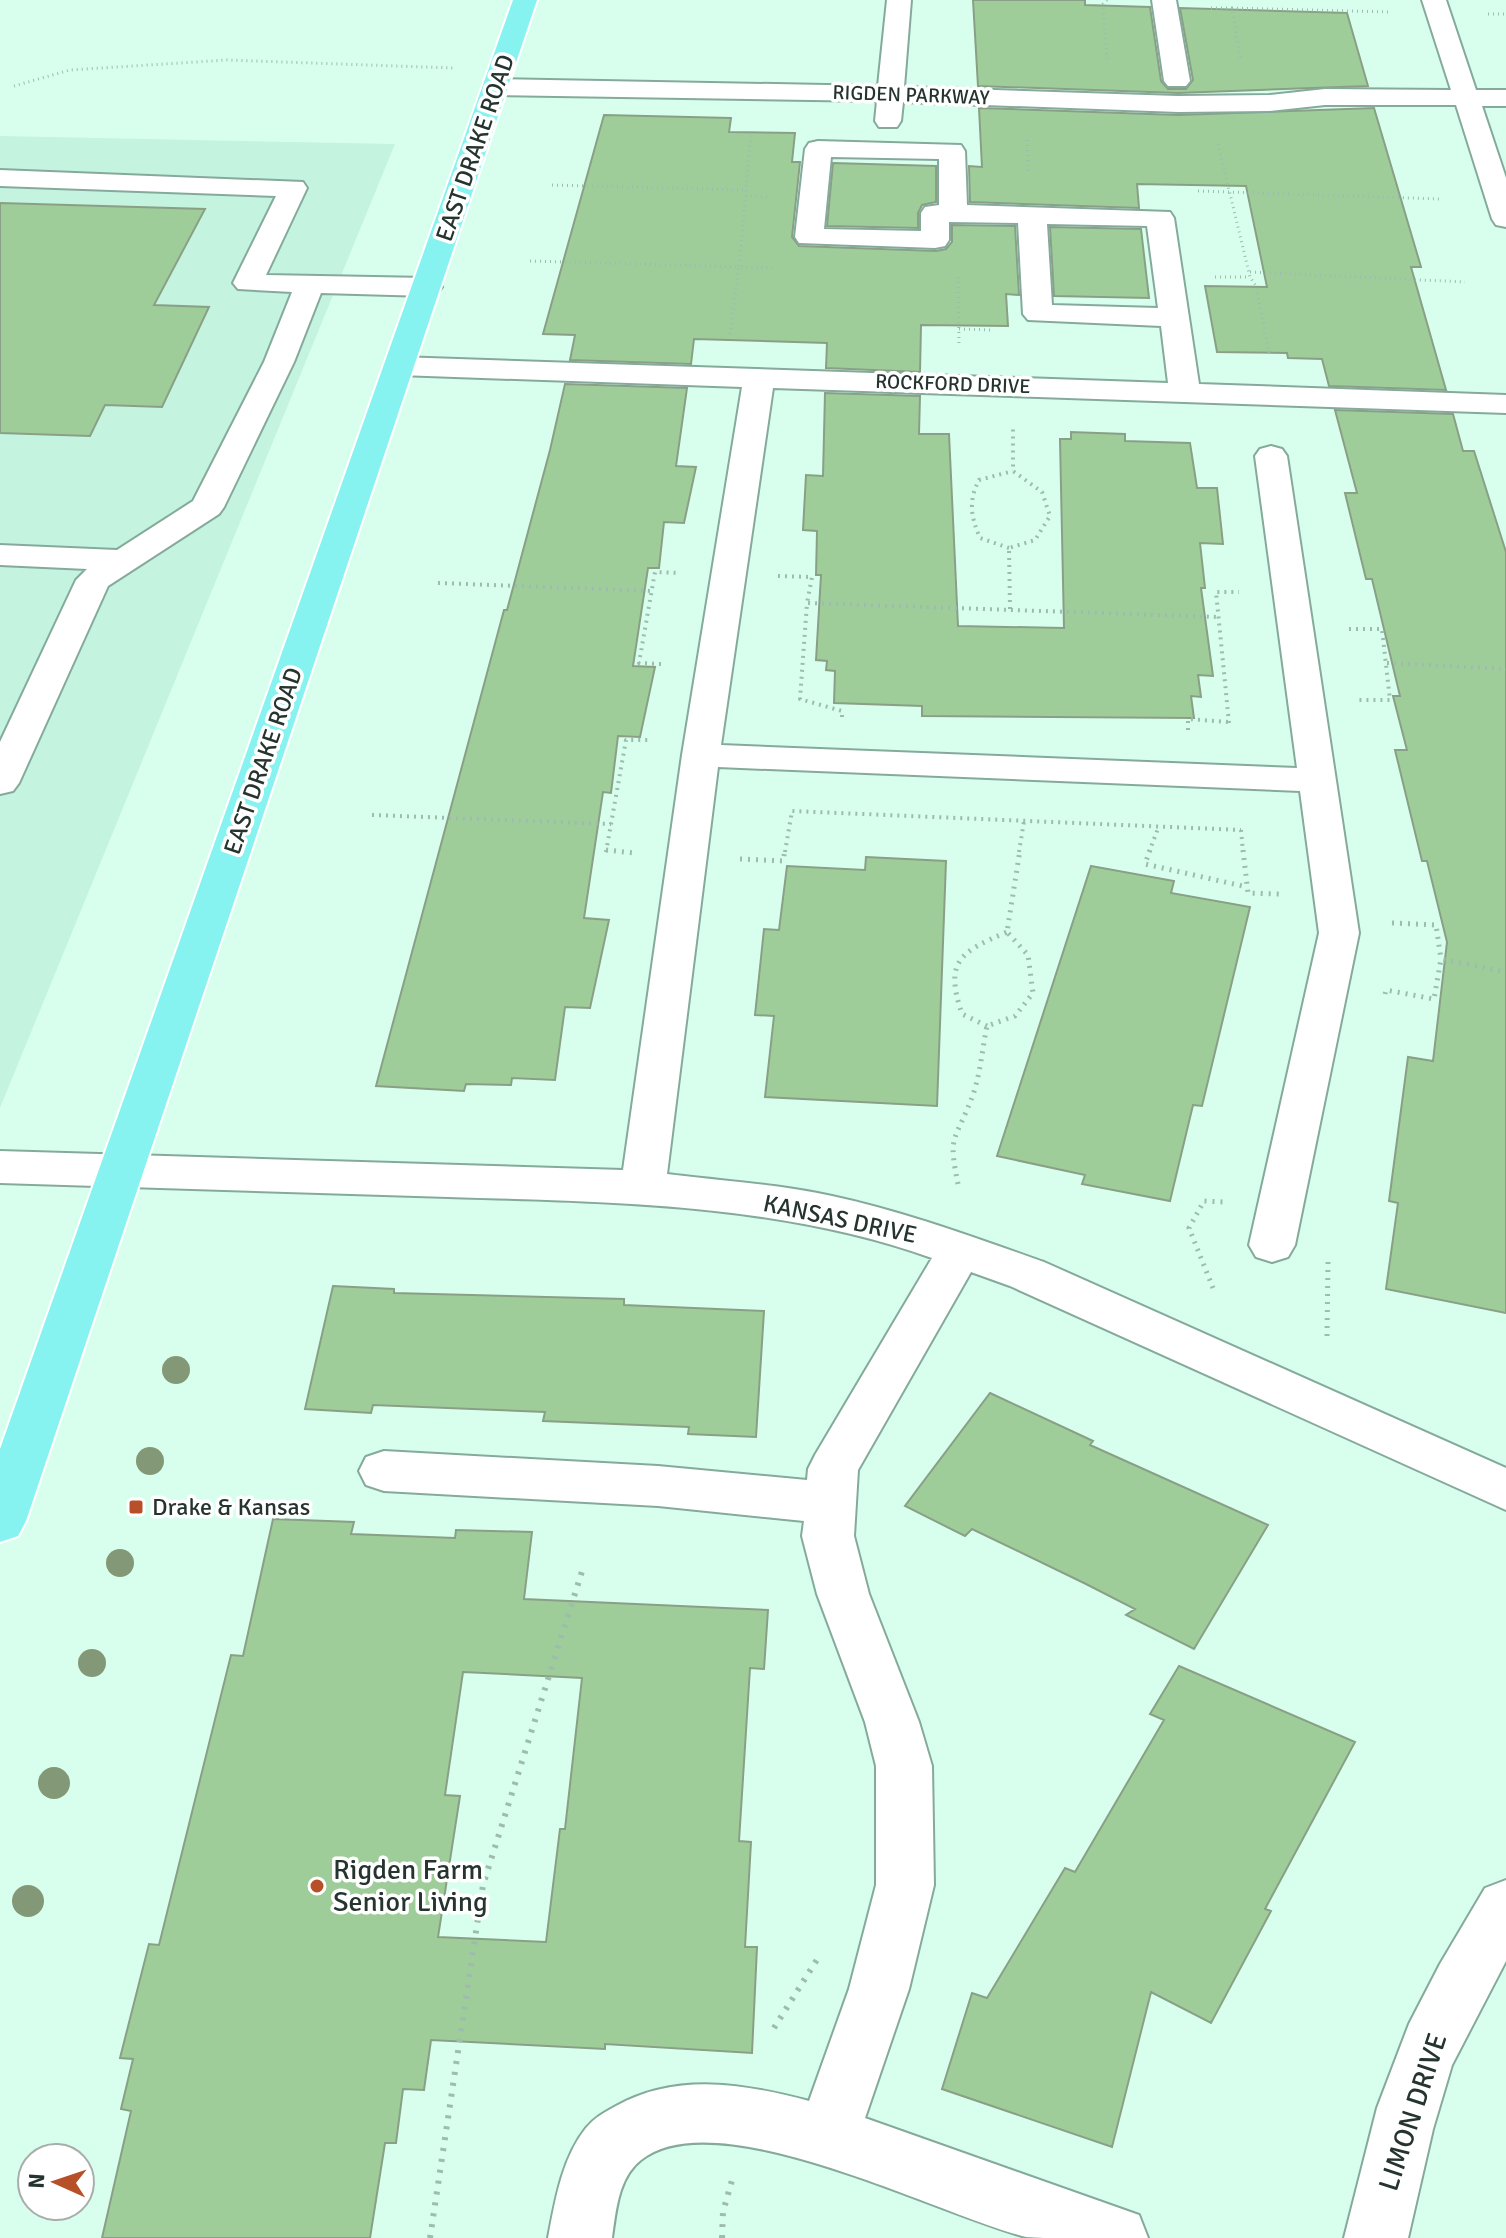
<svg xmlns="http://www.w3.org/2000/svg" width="1506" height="2238" viewBox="0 0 1506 2238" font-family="Signika,sans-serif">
  <rect width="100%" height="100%" fill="#d8ffee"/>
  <path fill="#c4f4e0" d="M0 136 395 144 0 1108Z"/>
  <path fill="#9fcd9a" stroke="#89a086" stroke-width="2" fill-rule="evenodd" d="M973 0H1085V5L1150 7 1161 81 1168 89H1186L1193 80 1180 8 1347 13 1368 86 1178 93 978 86Z
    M979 108 1178 115 1374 108 1421 267H1411L1446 390 1329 386 1322 359 1288 358 1287 353 1217 352 1205 286 1267 287 1246 186 1137 184 1139 208 970 202 969 166 982 167Z
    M604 115 731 118 729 132 795 133 792 162H800L792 237 799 246 936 251 946 249 952 242V225L1015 226 1019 295 1006 294 1008 326 921 325 920 372 826 368 827 343 694 339 691 364 570 360 575 335 543 334Z
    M833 163 936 166V202L922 205 918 213V228L827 226Z
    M0 203 205 209 154 305 209 307 162 407 105 405 90 436 0 433Z
    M1050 227 1141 229 1149 298 1054 296Z
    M565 384 687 388 676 466 696 467 684 523 664 522 659 568H648L633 666 655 667 640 737 618 736 611 793 603 792 584 918 609 920 590 1008 565 1007 555 1080 512 1078 511 1085 466 1084 464 1091 376 1086 504 610H507L550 450Z
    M825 393 920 396 919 434H949L958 626 1064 628 1060 439H1071V432L1125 434V441L1190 443 1197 488H1217L1223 544 1200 543 1205 588H1201L1213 676 1198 675 1201 697 1191 696 1194 718 922 716V706L834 703 835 671 826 670 827 661 816 660 821 575H816L817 531 803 530 806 475 823 476Z
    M1335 410 1453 414 1463 451H1474L1506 552V1313L1386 1289 1398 1203 1389 1201 1408 1057 1433 1061 1447 942 1427 861H1422L1395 750H1407L1393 696H1400L1372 579H1366L1345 493H1357Z
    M866 857 946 861 937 1106 765 1097 774 1016 755 1015 764 929 779 930 787 866 865 870Z
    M1091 866 1174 881 1171 893 1250 907 1202 1106 1193 1105 1170 1201 1082 1184 1085 1175 997 1156Z
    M333 1286 394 1289V1293L624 1299V1305L764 1311 756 1437 688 1434 689 1427 543 1421 545 1412 373 1405 371 1413 305 1409Z
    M990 1393 1093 1441 1090 1445 1268 1525 1194 1649 1126 1615 1135 1609 1086 1584 972 1529 965 1536 905 1506Z
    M273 1519 354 1522 351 1534 455 1538 456 1530 532 1532 524 1599 768 1610 764 1669 750 1668 739 1841 751 1842 745 1947H757L752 2053 605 2044V2049L431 2040 424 2090 403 2089 396 2143H385L370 2238H102L131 2111 121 2109 133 2059 120 2058 149 1944 159 1945 231 1655 243 1656ZM463 1672 582 1678 565 1829H560L546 1942 438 1937 460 1796 445 1795Z
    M1179 1666 1355 1742 1265 1909 1271 1911 1211 2023 1151 1992 1112 2147 942 2089 972 1993 987 1998 1065 1868 1075 1872 1164 1720 1150 1714Z"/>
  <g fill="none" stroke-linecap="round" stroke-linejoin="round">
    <g stroke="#85aa9b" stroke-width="4">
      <path id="minor" d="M887 0H911L904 87 1178 96 1269 95 1325 89 1451 90 1422 0H1446L1476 90H1506V106H1482L1506 178V227L1496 225 1492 219 1456 105H1325L1269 111 1178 112 903 102 901 121 897 127H879L875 121 877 101 496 95 487 92 483 87 487 82 496 79 878 86Z
        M1152 0H1176L1190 81 1186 86H1168L1164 81Z
        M818 141 961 145 965 151 967 205 1170 212 1174 218 1199 384 1506 395V413L773 388 721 745 1297 768 1255 456 1260 449 1271 446 1282 449 1287 456 1359 933 1295 1245 1288 1257 1272 1262 1256 1257 1249 1245 1319 933 1300 791 718 767 667 1174C722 1181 779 1184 832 1196 906 1212 973 1237 1044 1262L1506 1468V1510L1010 1286 971 1272 858 1470 854 1536 869 1594 919 1722 932 1766 934 1885 909 1989 865 2118 1139 2215 1148 2238C1119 2238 1091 2238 1062 2238 1051 2238 1037 2238 1026 2237 941 2216 717 2099 641 2160 618 2178 616 2211 612 2238H548C555 2201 562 2158 586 2128 595 2117 605 2112 616 2106 677 2072 745 2084 809 2101L849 1989 876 1885V1766L865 1722 817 1594 802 1536 804 1521 658 1506 384 1491 366 1485 359 1471 366 1457 384 1451 658 1466 807 1480 808 1469 815 1455 932 1258C778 1203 610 1202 448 1197 299 1192 149 1188 0 1183V1151L623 1170 682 755 742 387 399 375 388 372 384 366 388 360 399 357 1168 383 1161 326 1028 320 1023 314 1018 223 949 222V240L945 246 935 248 799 243 795 237 805 149 809 143ZM831 157 939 159V205L925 207 921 213V231L824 229ZM1047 224 1147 226 1158 308 1052 305Z
        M0 170 303 182 307 188 266 275 427 278 437 281 442 287 437 293 427 296 321 293 294 362 224 507 219 514 108 586 19 783 13 791 0 794V742L76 580 87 569 0 565V545L117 550 193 501 264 362 292 292 238 289 233 283 276 196 0 186Z
        M1506 1880V1961L1452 2065 1433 2129 1408 2238H1344L1377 2108 1409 2024 1440 1964 1485 1888Z"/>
    </g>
    <g stroke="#fff" stroke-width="4">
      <path id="major" d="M513 0H537L26 1521 18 1536 0 1542V1449Z"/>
    </g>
    <path stroke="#9dbcae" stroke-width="3" stroke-dasharray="1 4" stroke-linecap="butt" d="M1107 0 1103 4 1107 61
      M1211 8H1232L1241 61
      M1232 8 1391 12
      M1488 14H1506
      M14 86 70 70 227 60 453 68
      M1027 140 1028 174
      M1218 144 1250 277 1256 286 1269 353
      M552 185 746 190
      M1198 191 1441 199
      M746 196 767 197
      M530 261 739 267 751 133
      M1250 272 1465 282
      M958 277 959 343
      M1215 277H1250
      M959 329 993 330
      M730 334 739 267 776 268"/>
    <path stroke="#9dbcae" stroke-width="4" stroke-dasharray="2 5" stroke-linecap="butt" d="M1009 548 980 538C971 517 968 501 979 480L1013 471
      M778 576 812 577 807 603
      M438 583 652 591
      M1010 609 1009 548 1035 540 1050 516 1042 492 1013 471V429
      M1349 629H1382L1390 700H1356
      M1387 663 1506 669
      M661 664 639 663 655 572 679 573
      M842 717V711L800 699 807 603 1219 617
      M1229 723 1216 592H1239
      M1188 730V719L1229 722
      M372 815 611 824
      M1241 830 1243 852
      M606 852 626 740H650
      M785 852 792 811 1241 830
      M1019 852 1024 821
      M1149 852 1159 826"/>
    <path stroke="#9dbcae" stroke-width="5" stroke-dasharray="2 6" stroke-linecap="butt" d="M606 850 634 853
      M1150 850 1145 864 1247 887
      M1243 850 1248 893 1279 894
      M740 859 783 861 785 850
      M1392 923 1436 925 1441 959
      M1385 994 1386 990 1434 999 1441 959 1506 972
      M987 1026 962 1014C944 961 960 952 1007 932
      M958 1184C948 1135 954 1143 971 1100 980 1078 982 1050 987 1026L1015 1016 1033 993 1028 955 1007 932 1020 850
      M1213 1288 1189 1228 1204 1201 1224 1202
      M1327 1336 1328 1262"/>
    <path stroke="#9dbcae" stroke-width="6" stroke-dasharray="3 8" stroke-linecap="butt" d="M774 2028 818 1958
      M430 2238 483 1885 584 1565
      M722 2238 723 2212 732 2180"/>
    <use href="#minor" fill="#fff" fill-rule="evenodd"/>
    <use href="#major" fill="#86f3f1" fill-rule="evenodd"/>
  </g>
  <g fill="#839876">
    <circle cx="176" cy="1370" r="14"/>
    <circle cx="150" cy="1461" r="14"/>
    <circle cx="120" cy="1563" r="14"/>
    <circle cx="92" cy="1663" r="14"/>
    <circle cx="54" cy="1783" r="16"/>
    <circle cx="28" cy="1901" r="16"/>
  </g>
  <g fill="#b75028" stroke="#fff" stroke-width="3">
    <rect x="128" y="1499" width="16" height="16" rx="4"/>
    <circle cx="317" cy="1886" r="8"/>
  </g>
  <g text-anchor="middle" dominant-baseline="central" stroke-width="7" stroke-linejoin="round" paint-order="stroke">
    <g font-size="20" fill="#25342e" stroke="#fff">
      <text transform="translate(911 95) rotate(2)">RIGDEN PARKWAY</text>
      <text transform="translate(953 384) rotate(2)">ROCKFORD DRIVE</text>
    </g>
    <g font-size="24" fill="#25342e" stroke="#fff">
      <text transform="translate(475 148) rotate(-71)">EAST DRAKE ROAD</text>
      <text transform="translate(263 761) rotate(-71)">EAST DRAKE ROAD</text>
      <text transform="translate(840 1219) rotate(12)">KANSAS DRIVE</text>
    </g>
    <g font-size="24" fill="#25342e" stroke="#fff" text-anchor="start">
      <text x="152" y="1507">Drake &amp; Kansas</text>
    </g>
    <g font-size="28" fill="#25342e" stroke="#fff" text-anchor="start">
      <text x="333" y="1870">Rigden Farm<tspan x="333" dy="32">Senior Living</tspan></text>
    </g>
    <g font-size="28" fill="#25342e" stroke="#fff">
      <text transform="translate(1413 2112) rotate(-72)">LIMON DRIVE</text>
    </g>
  </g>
  <g transform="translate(56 2182) rotate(273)"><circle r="38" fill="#ffffff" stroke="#a8aeab" stroke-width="2"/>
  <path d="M0-6L14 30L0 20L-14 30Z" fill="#b75028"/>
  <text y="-12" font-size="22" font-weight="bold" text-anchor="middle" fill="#25342e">N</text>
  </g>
</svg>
